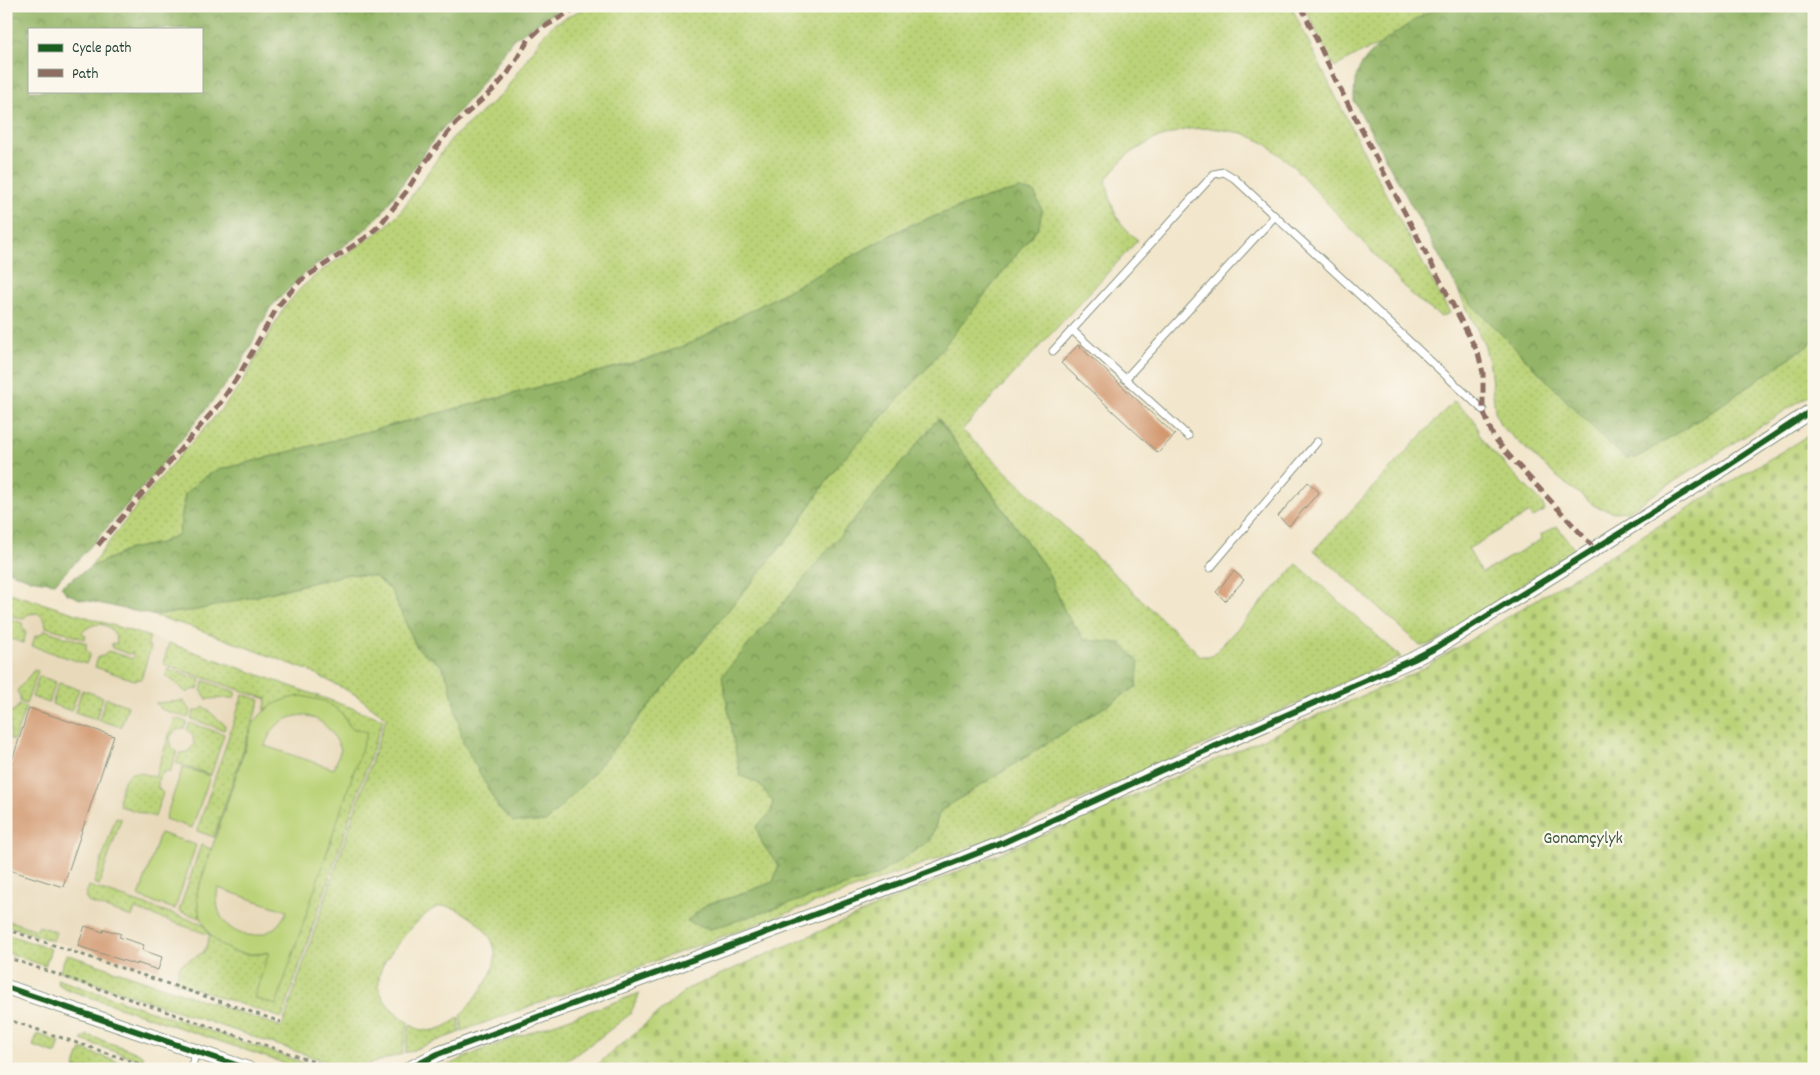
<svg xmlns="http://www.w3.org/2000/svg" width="1820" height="1075" viewBox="0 0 1820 1075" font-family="Dekko,sans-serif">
  <defs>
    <pattern id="green-dots" width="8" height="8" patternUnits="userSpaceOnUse" patternTransform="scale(1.25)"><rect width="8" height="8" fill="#bbd378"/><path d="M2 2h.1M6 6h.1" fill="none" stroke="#a0b668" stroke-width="1.8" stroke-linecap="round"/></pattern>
    <pattern id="forest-crowns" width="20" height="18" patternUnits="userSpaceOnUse" patternTransform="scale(1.25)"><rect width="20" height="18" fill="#94b568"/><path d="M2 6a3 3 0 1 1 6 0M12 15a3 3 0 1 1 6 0" fill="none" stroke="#789456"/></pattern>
    <pattern id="cemetery-stones" width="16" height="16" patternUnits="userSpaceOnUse" patternTransform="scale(1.25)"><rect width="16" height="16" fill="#bbd378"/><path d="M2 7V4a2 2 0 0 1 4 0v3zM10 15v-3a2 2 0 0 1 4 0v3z" fill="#a0b668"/></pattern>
  </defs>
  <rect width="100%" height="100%" fill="#fbf7ec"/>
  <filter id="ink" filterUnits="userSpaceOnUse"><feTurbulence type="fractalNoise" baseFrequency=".02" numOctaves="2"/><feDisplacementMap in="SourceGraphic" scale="10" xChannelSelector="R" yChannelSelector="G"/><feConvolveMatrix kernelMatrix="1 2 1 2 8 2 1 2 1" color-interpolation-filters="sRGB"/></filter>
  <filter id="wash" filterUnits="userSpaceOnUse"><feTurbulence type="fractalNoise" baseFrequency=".0096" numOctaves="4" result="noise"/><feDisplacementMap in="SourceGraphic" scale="20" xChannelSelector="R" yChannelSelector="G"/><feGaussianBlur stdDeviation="1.12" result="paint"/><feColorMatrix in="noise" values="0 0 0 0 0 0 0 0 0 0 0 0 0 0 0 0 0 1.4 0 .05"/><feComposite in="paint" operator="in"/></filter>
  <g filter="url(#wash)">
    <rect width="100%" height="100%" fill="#f2e6cc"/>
    <path fill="#e8d9ba" d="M6 591 154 638 383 719 282 1018 6 925Z"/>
    <path fill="url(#green-dots)" stroke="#6d8856" fill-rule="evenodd" d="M588 6H1291C1341 110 1394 212 1450 313L1441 317 1415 298 1292 165 1265 143 1243 133 1211 128 1187 129 1155 139 1127 155 1106 179C1112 208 1114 221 1138 240L962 430 1201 656H1212L1297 564 1401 657 994 838 462 1031 461 1015C489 981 517 951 470 917 461 911 449 904 438 907 423 911 391 950 383 965 380 971 378 980 379 987 382 1003 396 1013 408 1022L402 1054 352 1069H348L60 971 66 954 282 1027 386 718 356 695 310 671 195 628 152 615 197 610 349 574 374 576 391 590 417 648 442 666 449 682 590 777 789 537 837 466 927 368 1039 226 981 199 906 227 687 345 647 359 215 471 185 494 179 534 161 543 130 549 91 567C118 528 149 491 180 455 201 432 222 410 241 385L283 309 300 289 317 274 384 228 401 211 451 139 503 93 544 34 554 24ZM939 419 1047 570 1065 612 1085 640 1121 643 1136 687 940 811 931 840 687 921 707 904 733 897 773 882 779 866 763 845 773 801 758 783Z
      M1304 6H1439L1378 46 1364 51 1335 67 1330 60Z
      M1458 290 1603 438 1636 458 1705 416 1814 341V392L1628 511 1614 512 1595 506 1556 476 1500 425 1495 411 1490 366 1484 344Z
      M1454 401 1474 419 1479 434 1489 448 1542 503 1545 510 1532 518 1529 513 1468 549 1482 573 1542 539 1541 535 1557 526 1574 549C1536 575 1498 602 1458 627 1447 634 1433 646 1420 646L1407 633 1314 550Z
      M6 592 150 637 147 645 151 647 141 679 134 680 95 667 98 657 104 656 108 651 128 657 130 659 134 657 132 653 129 654 112 648V643L117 644C116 623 94 618 82 633L86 636 84 639 68 634 66 632H63L46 627 45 620 38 613 28 614 23 619 6 614Z
      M6 617 22 623 23 629 26 633 23 643 6 637Z
      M45 630 62 636 64 638 67 637 86 643V650L90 654 86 664 32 646 35 636 40 635Z
      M169 643 383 719 282 1018 175 982 180 965 204 952 210 935C227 951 246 959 269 952L276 1005 351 728 343 715 269 707 264 711 267 699 163 664Z
      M168 669 201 680 198 689 191 690 187 693 166 675Z
      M34 670 38 671 26 704 20 702V696L17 691Z
      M39 676 56 682 49 703 32 697Z
      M204 681 236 692 234 698 207 699 201 690Z
      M59 683 79 689 71 711 52 704Z
      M82 690 103 697 96 719 75 712Z
      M243 694 260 700 214 837 197 831Z
      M106 698 128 706 121 727 99 720Z
      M184 701 186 705 191 710 188 718 161 709 155 703Z
      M19 705 26 707 14 740 10 739V712L15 710Z
      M204 707 225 725 224 730 191 719 194 711 200 710Z
      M175 718 187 722 184 729 176 730 170 737 171 746 177 752 170 771 164 772 158 779V788L163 793 155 817 120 806C118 798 120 793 122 786 129 766 140 773 155 777Z
      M190 723 224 734 211 775 176 763 180 753 188 752 194 745 193 736 187 730Z
      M116 817 121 819 99 885 94 883Z
      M201 845 211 849 197 893 200 918 179 911Z
      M89 886 203 924 210 935 135 909 132 917 88 902 85 897Z
      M6 920 37 930 39 926 56 932 53 941 6 925Z
      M6 934 51 949 45 966 6 952Z
      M57 979 322 1069H301L66 989 58 984Z
      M640 993 630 1014 602 1036 555 1069H440L484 1049Z
      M459 1017 460 1032 405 1053 410 1024C426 1037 445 1029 459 1017Z
      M37 1034 60 1042 56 1054 33 1046Z
      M87 1035 139 1053 143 1056V1061L81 1040Z
      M81 1049 134 1067 133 1069H74Z"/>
    <path fill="url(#forest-crowns)" stroke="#5a794e" fill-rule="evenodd" d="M6 6H564L513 39 473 95 437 135 381 214 359 235 305 273 270 308 239 368 153 475 89 548 55 583 29 579 6 570ZM29 29H201V91H29Z
      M1439 6H1814V341L1705 416 1636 458H1625L1603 438 1458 290 1354 101C1354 88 1355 74 1362 64 1377 42 1416 19 1439 6Z
      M1020 189 1034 192 1042 210 1039 226 927 368 837 466 789 537 590 777 546 822H514L498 807 463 742 449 682 442 666 417 648 391 590 374 576 349 574 197 610 152 615 80 599 66 593 61 586 91 567 130 549 161 543 179 534 185 494 197 482 215 471 647 359 687 345 906 227 981 199Z
      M938 419 1047 570 1065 612 1085 640 1121 643 1139 662 1136 687 940 811 931 840 876 876 708 930 687 921 707 904 733 897 773 882 779 866 763 845 756 827 772 811 773 801 758 783 740 776 722 676Z"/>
    <path fill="url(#cemetery-stones)" stroke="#6d8856" d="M1814 432V1069H592L687 989 1415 673Z"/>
    <path fill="#bbd378" stroke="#6d8856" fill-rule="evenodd" d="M302 696 324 701 334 707 343 715 351 728 367 732 276 1005 254 998 269 952C227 962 198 936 197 893L253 724C266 706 280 699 302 696ZM303 715C324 719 332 731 341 749L334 769 265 746C271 727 283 717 303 715ZM218 888 287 911C267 955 208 935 218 888Z
      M183 767 210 776 192 828 165 819Z
      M160 833 196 845 175 909 139 897Z"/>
    <g id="blocks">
      <path fill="#d2986f" d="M1078 345 1175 435 1158 453 1061 363Z
        M1308 482 1319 492 1289 526 1278 516Z
        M1234 571 1244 580 1225 601 1216 592Z
        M29 708 114 736 63 887 6 869V763L11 764Z
        M85 926 103 932 104 929 121 934 119 937 144 945 142 950 162 957 158 970 137 963V965L78 946Z"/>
    </g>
  </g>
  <g filter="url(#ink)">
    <use href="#blocks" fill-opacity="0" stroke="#889280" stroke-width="1"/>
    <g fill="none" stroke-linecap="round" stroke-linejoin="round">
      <g stroke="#889280" stroke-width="9">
        <path id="lane" d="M1072 330 1188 436
          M1053 351 1214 174 1224 172 1234 178 1483 410
          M1125 379 1275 216
          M1210 568 1317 442
          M191 1069 196 1051"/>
      </g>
      <g stroke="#889280" stroke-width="16">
        <path id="street" d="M6 987 248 1069
          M409 1069 438 1054 940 868 998 845 1168 767 1414 659 1439 646 1726 467 1814 409"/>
      </g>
      <path stroke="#889280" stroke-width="3" stroke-dasharray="4 4" stroke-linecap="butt" d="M6 929 281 1022
        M6 957 335 1069
        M6 1019 154 1069"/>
      <use href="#lane" stroke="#fff" stroke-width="7"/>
      <use href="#street" stroke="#fff" stroke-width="14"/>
      <path stroke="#8d6e63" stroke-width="5" stroke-dasharray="10 5" stroke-linecap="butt" d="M1301 6 1335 79 1478 353 1483 373V410L1493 436 1505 451 1594 548
        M98 545 221 402 242 370 278 306 301 280 365 238 379 226 406 192 421 168 442 140 456 123 495 88 508 73 529 39 539 30 579 6"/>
      <g stroke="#fbf7ec" stroke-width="9">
        <path id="cycleway" d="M6 987 248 1069
          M409 1069 438 1054 940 868 998 845 1168 767 1414 659 1439 646 1726 467 1814 409"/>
      </g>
      <use href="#cycleway" stroke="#1b5e20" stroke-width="6"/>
    </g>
  </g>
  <g text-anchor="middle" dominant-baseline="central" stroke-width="4.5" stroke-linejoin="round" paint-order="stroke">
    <g font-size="18" fill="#3e5b42" stroke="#fbf7ec">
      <text x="1583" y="839">Gonamçylyk</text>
    </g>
  </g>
  <rect width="1820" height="1075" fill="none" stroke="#fbf7ec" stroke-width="25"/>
  <rect x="28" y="28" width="175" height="65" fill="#fbf7ec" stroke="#a3ada2"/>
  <rect x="38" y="44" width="25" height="8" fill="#1b5e20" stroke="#a3ada2"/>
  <text x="72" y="52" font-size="15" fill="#1f3d34">Cycle path</text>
  <rect x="38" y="69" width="25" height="8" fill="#8d6e63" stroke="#a3ada2"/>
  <text x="72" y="78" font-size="15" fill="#1f3d34">Path</text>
</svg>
